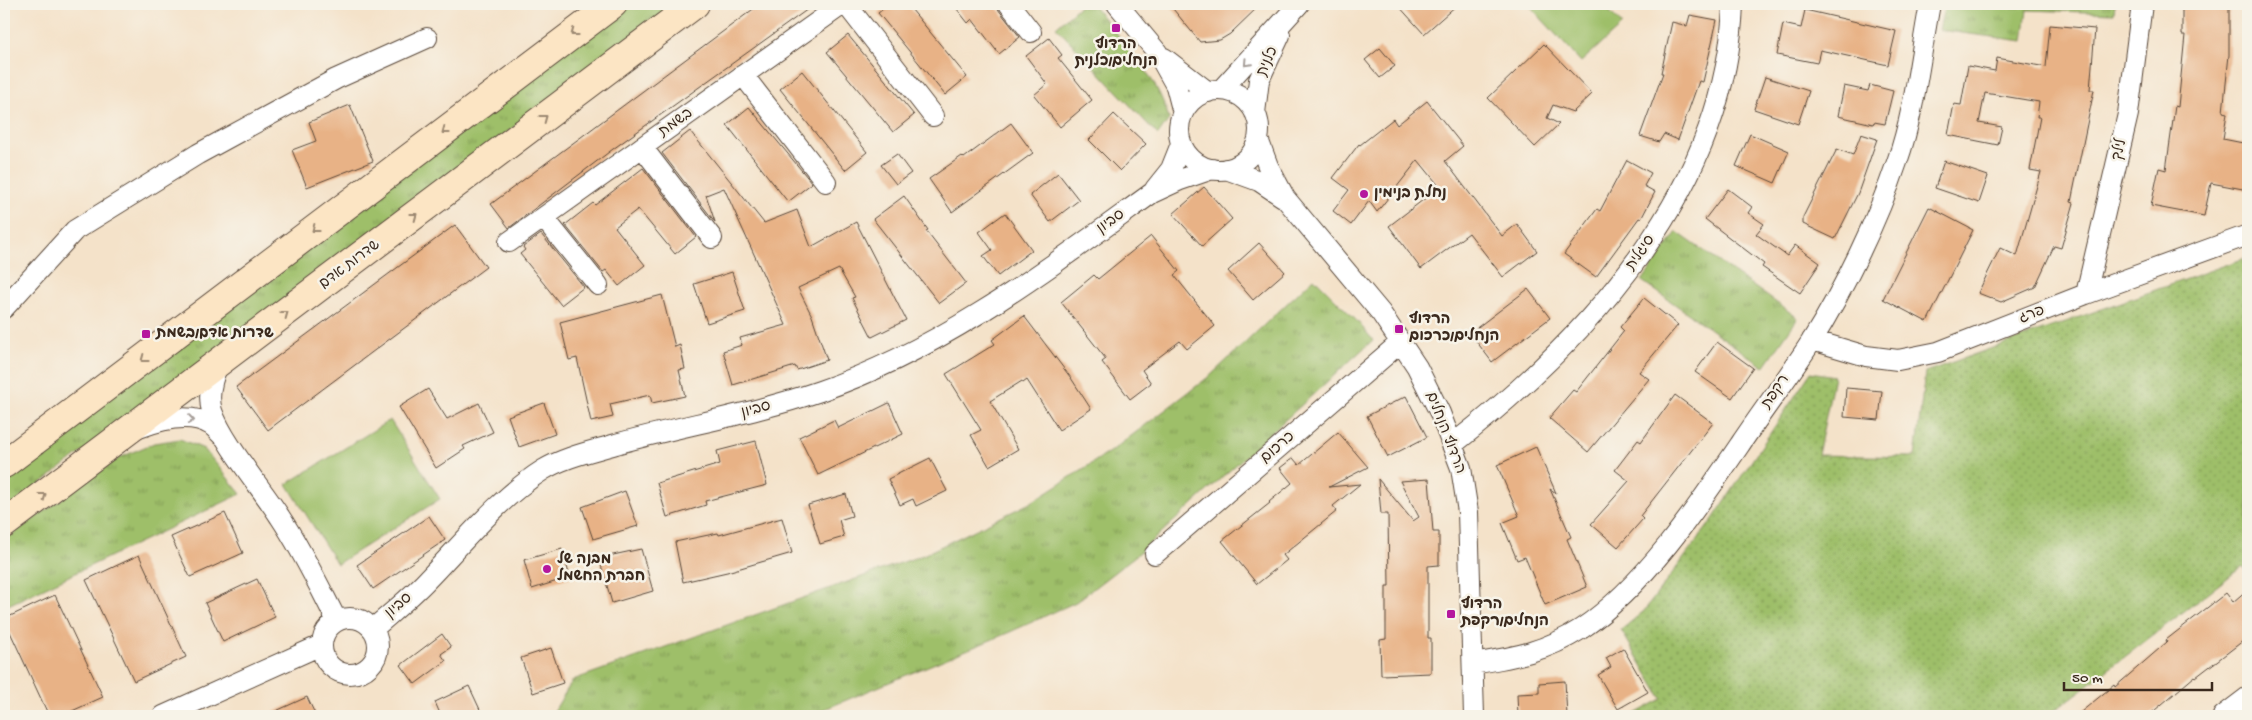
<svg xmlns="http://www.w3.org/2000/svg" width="2252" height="720" viewBox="0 0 2252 720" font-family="'Gochi Hand','Playpen Sans Hebrew',sans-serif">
  <defs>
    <pattern id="grass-dots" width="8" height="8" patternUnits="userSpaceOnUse" patternTransform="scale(1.25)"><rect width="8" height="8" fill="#9ebf69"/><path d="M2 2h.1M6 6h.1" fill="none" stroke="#829b56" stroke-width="1.8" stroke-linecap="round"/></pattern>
    <pattern id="park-tufts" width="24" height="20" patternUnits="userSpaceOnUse" patternTransform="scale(1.25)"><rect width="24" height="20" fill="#9ebf69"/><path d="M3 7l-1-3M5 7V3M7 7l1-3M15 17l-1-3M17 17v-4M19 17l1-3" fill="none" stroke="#829b56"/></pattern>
  </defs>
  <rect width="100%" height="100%" fill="#f7f3e8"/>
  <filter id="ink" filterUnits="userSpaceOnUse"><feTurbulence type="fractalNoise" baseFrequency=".02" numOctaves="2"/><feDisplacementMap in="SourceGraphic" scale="10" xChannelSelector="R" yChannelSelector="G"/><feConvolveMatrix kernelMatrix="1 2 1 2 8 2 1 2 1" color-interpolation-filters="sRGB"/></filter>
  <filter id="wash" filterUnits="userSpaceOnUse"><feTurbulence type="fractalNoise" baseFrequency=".0096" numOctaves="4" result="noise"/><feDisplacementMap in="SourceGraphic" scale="20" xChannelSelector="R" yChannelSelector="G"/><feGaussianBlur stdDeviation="1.12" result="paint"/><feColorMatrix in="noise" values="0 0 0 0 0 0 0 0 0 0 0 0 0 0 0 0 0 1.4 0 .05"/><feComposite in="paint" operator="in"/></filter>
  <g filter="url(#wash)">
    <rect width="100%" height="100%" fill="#f4e2c9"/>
    <path fill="url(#grass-dots)" stroke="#6c7444" d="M2248 257V572L2243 566 2053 712 2056 716H1631L1662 699 1621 630 1644 611 1711 522 1811 372 1834 376 1818 455 1915 457 1925 372Z"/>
    <path fill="url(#park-tufts)" stroke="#6c7444" d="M626 4H677L4 511V473Z
      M1082 4H1092C1121 40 1157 74 1169 119L1158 135 1056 27Z
      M1945 4H2115L2114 13 2027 10 2023 41 1939 30Z
      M1677 232 1798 318 1764 367 1642 281Z
      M1314 278 1357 321 1373 340 1139 553 1076 602 1010 632 808 716H551L573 680 923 555 1030 503 1114 449 1211 375Z
      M180 439 204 449 241 494 4 607V540L119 458 154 443Z"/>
    <path fill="#9ebf69" stroke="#6c7444" d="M1528 4H1603L1622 25 1581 62Z
      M390 420 440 499 337 564 287 484Z"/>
    <g id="blocks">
      <path fill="#e8b286" d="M760 4H815L613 149 509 228 491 204Z
        M890 4H907L967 77 945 95 878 13Z
        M953 4H994L1020 37 999 54 972 19 968 23Z
        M1169 4H1261L1230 34 1220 40 1200 42Z
        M1397 4H1458L1424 34Z
        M2182 4H2229V55L2223 112 2227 113 2223 139 2248 144V190L2211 183 2204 216 2151 206 2159 168 2166 170 2175 106 2178 107 2185 35H2182Z
        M1805 10 1896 31 1888 65 1820 50 1817 63 1777 55 1783 24 1801 28Z
        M1690 15 1717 20 1703 82 1699 81 1678 140 1664 134 1659 142 1640 136 1663 73H1661L1672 22 1687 26Z
        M2050 25 2095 29 2090 90H2094L2071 202 2074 203 2061 248 2054 246 2035 287 2001 302 1978 293 2000 248 2017 256 2041 172 2030 170 2040 117H2037L2039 102 1985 93 1979 123 2002 127 1998 145 1948 135 1954 104 1961 105 1968 66 1995 71 1997 58 2046 67Z
        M848 35 914 115 893 132 827 52Z
        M1049 38 1062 55 1058 58 1092 100 1060 127 1034 95 1047 84 1026 56Z
        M1544 44 1592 94 1573 112 1553 105 1547 118 1559 124 1535 147 1488 98Z
        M1380 48 1395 66 1380 78 1365 60Z
        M802 71 867 152 845 170 780 89Z
        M1765 77 1809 91 1798 124 1754 109Z
        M1870 85 1893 91 1885 124 1874 122 1873 124 1838 116 1844 86 1868 91Z
        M1427 101 1463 146 1445 161 1502 236 1517 224 1537 251 1503 277 1469 233 1421 269 1389 226 1440 187 1418 160 1377 212 1369 201 1351 225 1333 211 1349 190 1333 178 1359 144 1360 145 1393 119 1397 125Z
        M350 105 373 161 307 187 292 150 316 141 309 122Z
        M749 107 812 183 788 202 727 125Z
        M1114 114 1146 144 1120 171 1089 140Z
        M1011 123 1033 153 952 212 929 179 962 156 964 158Z
        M690 131 764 223 797 210 811 247 856 222 906 320 872 337 852 298 855 297 839 269 798 288 812 316 827 360 797 370 795 366 733 385 723 351 742 345 740 338 786 325 724 188 706 195 715 222 662 153Z
        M1750 134 1789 151 1775 183 1736 166Z
        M1861 134 1877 139 1858 193 1835 239 1803 224V217L1837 149 1853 155Z
        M897 154 911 173 896 184 881 165Z
        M1627 160 1651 173 1644 186 1655 192 1641 219 1639 218 1596 277 1564 254 1597 209 1600 211Z
        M1944 161 1988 176 1979 203 1935 188Z
        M643 168 696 237 675 254 638 209 615 227 645 265 619 286 606 270 603 272 565 225 593 203 595 205Z
        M1058 173 1079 200 1050 222 1030 195Z
        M1204 187 1232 219 1202 246 1173 214Z
        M1728 189 1752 207 1748 213 1764 224 1756 234 1787 256 1795 245 1820 263 1800 293 1762 267 1764 264 1705 219Z
        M904 196 928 230 926 231 966 283 939 303 873 219Z
        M1929 207 1973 230 1927 322 1883 299Z
        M1005 213 1032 250 998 276 983 256 992 250 979 232Z
        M455 225 486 267 268 430 236 387Z
        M541 234 584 287 561 305 520 254 525 250 523 247Z
        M1151 236 1179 271 1174 275 1215 326 1187 349 1180 341 1142 370 1151 383 1130 399 1102 362 1106 359 1061 302 1094 275 1098 279Z
        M1259 243 1285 272 1253 300 1228 271Z
        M732 272 745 311 707 323 694 284Z
        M1528 289 1550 318 1492 362 1470 333Z
        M662 295 675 347 680 345 685 369 679 370 685 396 652 403 650 395 610 404 613 417 591 422 577 358 569 360 560 322Z
        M1644 298 1678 325 1639 372 1649 379 1588 452 1549 418 1573 390 1576 392 1624 331 1620 327Z
        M1024 316 1071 378 1091 409 1059 430 1027 380 1023 383 1022 381 990 401 1018 449 989 466 971 435 981 430 946 374 995 344 992 340Z
        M1717 342 1753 368 1732 398 1695 372Z
        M1846 388 1882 391 1879 420 1844 417Z
        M428 389 447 419 479 403 493 432 463 446 465 449 436 468 399 407Z
        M1675 395 1713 423 1640 516 1643 519 1618 547 1591 524 1629 481 1615 470 1638 440 1641 442Z
        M1406 396 1427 437 1388 457 1367 416Z
        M544 403 555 434 519 447 508 416Z
        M889 403 903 434 818 475 799 437 834 420 838 428Z
        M1338 432 1368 467 1329 487 1360 484 1333 506 1337 511 1283 555 1287 560 1257 584 1222 541 1270 503 1269 502 1292 483 1280 468 1293 458 1299 465Z
        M756 441 767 485 705 501 706 505 667 517 657 483 720 464 717 451Z
        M1536 447 1556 493 1550 489 1571 537 1567 539 1587 587 1545 605 1525 557 1517 560 1502 523 1519 516 1497 465Z
        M930 458 947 491 916 506 913 499 900 505 888 479Z
        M1378 479 1413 521 1419 517 1400 481 1429 479 1433 532H1439V565L1428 566V638H1431V673L1381 675 1380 640 1386 639V586H1389L1388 514H1381Z
        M625 491 638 526 593 539 582 507Z
        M846 494 852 516 839 520 844 537 820 544 808 505Z
        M225 513 243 553 190 577 171 537Z
        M429 516 445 540 373 589 357 565Z
        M782 518 792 553 727 572 683 582 675 542 718 533 719 535Z
        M562 549 570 577 532 589 524 560Z
        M641 549 653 591 612 603 599 558Z
        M139 555 186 657 134 681 86 580Z
        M257 579 275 617 223 642 205 603Z
        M2248 589V637L2196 677 2195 676 2148 716H2076L2114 685 2115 687 2167 642 2166 640 2226 593 2233 602Z
        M55 595 103 697 61 716H49L4 619Z
        M442 634 451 647 441 654 446 661 415 684 401 665Z
        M551 648 563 683 533 693 521 658Z
        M1623 648 1648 692 1618 709 1598 675 1611 667 1606 658Z
        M1565 681 1567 716H1518L1517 694 1539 693V683Z
        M469 686 483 716H441L435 702Z
        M307 697 316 716H265Z"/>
    </g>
  </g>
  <g filter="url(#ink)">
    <use href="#blocks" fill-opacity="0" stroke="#574638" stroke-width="1"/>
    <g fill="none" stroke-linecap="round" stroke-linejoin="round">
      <g stroke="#574638" stroke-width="22">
        <path id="street" d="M846 4 933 116
          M1009 4 1031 32
          M1117 4 1157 52 1176 86 1183 113
          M1164 58 1208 92
          M743 75 826 182
          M1221 90 1299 4
          M1179 130a40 40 0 1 1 80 0a40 40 0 1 1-80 0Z
          M1255 113 1259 80 1280 35
          M1258 139 1268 166 1285 198 1381 313 1417 367 1440 413 1461 468 1468 512 1474 716
          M642 147 712 238
          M1226 169 1259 181 1283 197
          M1155 189 1171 169 1181 144
          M544 218 598 285
          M509 242 843 4
          M2086 294 2128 114 2142 4
          M4 308 75 230 198 154 336 79 427 38
          M1812 340 1866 356 1898 360 1938 352 2086 294 2248 235
          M219 363C212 378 207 394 212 411 223 443 261 487 280 517 302 550 319 586 337 621
          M139 428C160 420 190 412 211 425 216 428 219 433 223 436
          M1452 445C1589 338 1727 187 1733 4
          M1155 554 1401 342
          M322 646a28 28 0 1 1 56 0a28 28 0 1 1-56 0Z
          M373 629C391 613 410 598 427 580 462 544 500 497 543 470 564 457 593 451 616 444 684 425 753 414 820 391 943 349 1047 269 1152 193L1180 180 1212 169
          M1473 664C1514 657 1545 652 1581 629 1644 587 1699 505 1741 443 1764 409 1789 376 1811 342 1843 291 1878 219 1897 162 1915 111 1920 56 1930 4
          M163 716 321 645
          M2223 716 2248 697"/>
      </g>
      <g stroke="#574638" stroke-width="30">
        <path id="secondary" d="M4 464 613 4
          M4 524 695 4"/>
      </g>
      <use href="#street" stroke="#fff" stroke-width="20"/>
      <use href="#secondary" stroke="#fce5c4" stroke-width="28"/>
    </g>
    <defs><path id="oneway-chevron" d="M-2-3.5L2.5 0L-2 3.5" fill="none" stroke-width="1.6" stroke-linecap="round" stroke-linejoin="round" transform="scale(1.25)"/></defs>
    <g stroke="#9c8871">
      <use href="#oneway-chevron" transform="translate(574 33) rotate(143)"/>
      <use href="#oneway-chevron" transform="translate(544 118) rotate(-37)"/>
      <use href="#oneway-chevron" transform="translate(445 131) rotate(143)"/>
      <use href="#oneway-chevron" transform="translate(414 216) rotate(-37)"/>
      <use href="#oneway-chevron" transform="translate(315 229) rotate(143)"/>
      <use href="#oneway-chevron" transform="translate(285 314) rotate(-37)"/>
      <use href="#oneway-chevron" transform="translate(144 359) rotate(143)"/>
      <use href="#oneway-chevron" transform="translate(43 496) rotate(-37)"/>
    </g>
    <g stroke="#a79f9a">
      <use href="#oneway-chevron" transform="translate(1247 63) rotate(133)"/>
      <use href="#oneway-chevron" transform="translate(191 420) rotate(8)"/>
    </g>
  </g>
  <g fill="#b5179e" stroke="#f7f3e8" stroke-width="2">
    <rect x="1111" y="23" width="10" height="10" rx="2.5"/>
    <circle cx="1364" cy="194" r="5"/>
    <rect x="1394" y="324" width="10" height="10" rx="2.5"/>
    <rect x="141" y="329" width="10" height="10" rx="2.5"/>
    <circle cx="547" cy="569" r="5"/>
    <rect x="1446" y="609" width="10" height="10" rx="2.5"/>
  </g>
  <g text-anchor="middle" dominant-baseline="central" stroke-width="5" stroke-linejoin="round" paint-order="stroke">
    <g font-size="15" font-weight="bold" fill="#3b2a1e" stroke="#f7f3e8" text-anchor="start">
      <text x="1116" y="45" text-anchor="middle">הרדוף<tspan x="1116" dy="17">הנחלים/כלנית</tspan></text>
      <text x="1374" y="194">נחלת בנימין</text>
      <text x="1409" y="320">הרדוף<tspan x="1409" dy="17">הנחלים/כרכום</tspan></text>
      <text x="156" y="334">שדרות אדם/בשמת</text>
      <text x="557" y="560">מבנה של<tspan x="557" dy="17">חברת החשמל</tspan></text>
      <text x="1461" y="605">הרדוף<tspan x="1461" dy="17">הנחלים/רקפת</tspan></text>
    </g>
    <g font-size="15" fill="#3b2a1e" stroke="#f7f3e8">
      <text transform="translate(1268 62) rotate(-66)">כלנית</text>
      <text transform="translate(676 123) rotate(-36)">בשמת</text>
      <text transform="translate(2120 150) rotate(-77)">לילך</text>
      <text transform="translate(1111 222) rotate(-36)">סביון</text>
      <text transform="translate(1641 253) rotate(-55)">סיגלית</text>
      <text transform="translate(350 265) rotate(-37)">שדרות אדם</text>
      <text transform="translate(2032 315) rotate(-21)">פרג</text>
      <text transform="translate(1776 392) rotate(-56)">רקפת</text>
      <text transform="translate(756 410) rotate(-15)">סביון</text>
      <text transform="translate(1445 433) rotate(69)">הרדוף הנחלים</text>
      <text transform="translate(1278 448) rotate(-41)">כרכום</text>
      <text transform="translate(399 606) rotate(-41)">סביון</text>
    </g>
  </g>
  <rect width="2252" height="720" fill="none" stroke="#f7f3e8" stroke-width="20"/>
  <path d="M2064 682v8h148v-8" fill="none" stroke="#3b2a1e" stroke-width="2.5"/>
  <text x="2072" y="682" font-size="15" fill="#3b2a1e" stroke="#f7f3e8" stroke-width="4" paint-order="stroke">50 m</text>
</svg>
